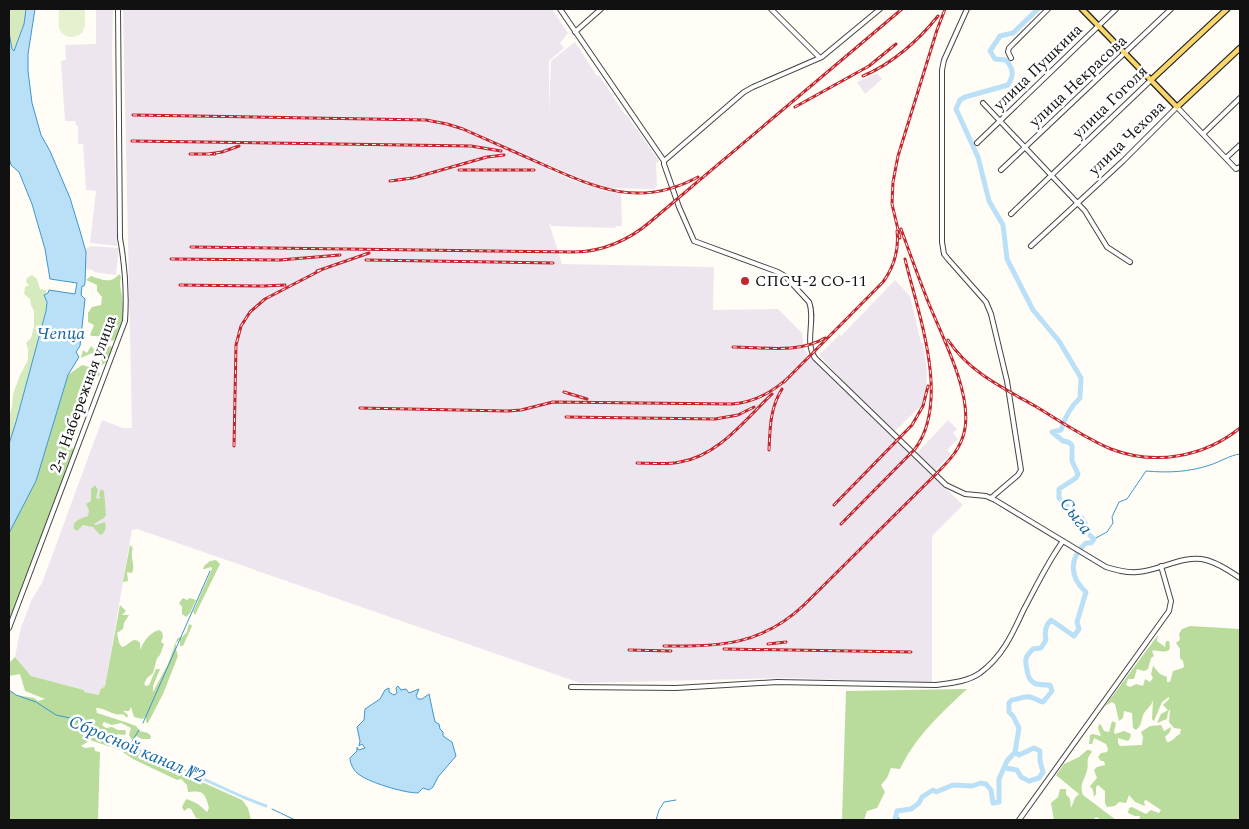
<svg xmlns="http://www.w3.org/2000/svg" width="1249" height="829" viewBox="0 0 1249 829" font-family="Spectral,serif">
  <rect width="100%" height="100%" fill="#fffdf5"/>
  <path fill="#eee6ef" d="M96 9H113L112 53 117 246 90 243 96 191 86 190 83 144H78V126L76 125 75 121H65L61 61 66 60 65 45 96 44Z
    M123 9H552L568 33 560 43 564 48 549 61V113L551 61 575 42 597 76 599 75 625 115 626 114 659 161 656 163 657 185 655 189 609 188 591 183 549 165V170L572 180 604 191 621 193 622 226H616L615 228 552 226 549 223 562 264 714 267 713 310 778 309 802 333 804 350 963 505 933 535 932 539V683L787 678 580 683 137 529 132 530 105 686 100 690 99 695 84 692V690L31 676 15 657 21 627 32 599 42 583 102 420 123 428H132Z
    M877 73 882 79 865 94 857 82Z
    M91 246 119 248 116 275 94 272 93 270 85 269V249Z
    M895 280 910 296 921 343H923L927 372 926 391 923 404 895 431 857 396 819 355 839 335 841 336Z
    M948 420 957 429 953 433 958 439 947 450 951 454 935 471 917 453Z"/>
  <path fill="#d5ebbd" d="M9 9H26L24 24 14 51C7 40 9 22 9 9Z
    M32 275 37 279 40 289 46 290V311L16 422 9 444V417L12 407 13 394 20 375 28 360V349L26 343 31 338 34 327V311L31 305 30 299 24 294 25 287 29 285 26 282 27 278Z"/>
  <path fill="#b9dc9c" d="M119 274 121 277C119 285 121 289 122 297 124 311 123 331 113 341L98 336H92L90 335 94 325 88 322V313L92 307 101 305 102 297 97 291V285L86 280 91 276C101 279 111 285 119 274Z
    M91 346 94 349 99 347H101V350L97 352V358L92 353 81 358 83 350 87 353Z
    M109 346 112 347 113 349 106 362 101 366C100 357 103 353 109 346Z
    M82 365 89 367 97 365 100 375 91 382 80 400 83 411 77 413 76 429 66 444 72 447 76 455 9 628V533L36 481 68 375Z
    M95 485 98 490 96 498 100 499 99 494 101 489 104 491 106 515 104 518 94 524 96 525 105 522C106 527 106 533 100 535L93 527 83 525 77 531 74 529C72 520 81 519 88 516L89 510 86 504 91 501V489Z
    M130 545 133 548C129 557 136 564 132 573L127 572 128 581 123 582Z
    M216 560 220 564 195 615 193 612 212 569 211 567 205 569H203L204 566 210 561Z
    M190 598 196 600 190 613 186 617 182 614V607L179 603 183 598 187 600Z
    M120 605 126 611 122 615H129L124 623 123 629 117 633 119 643 122 647C129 646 133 635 140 643V650C144 641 149 633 159 630L162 632 163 637 161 642 164 644 160 655 157 658 153 673 147 678 144 684 146 686 149 685 156 669H160L153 686V692L168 664 177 639 180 637 181 638 187 632 188 626 190 624 192 626 183 646H180V639L176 643V649L178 656 163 694 148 723 146 722V717L142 719 134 717 131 707 129 711H123L128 715 127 718 123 714C114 717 104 707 96 708L97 713 128 723 136 726 140 731 148 733 151 736 150 739H142L136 736 132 740 129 735 131 728 121 723 112 725 104 722 102 725 106 728 112 727 118 730H125L126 732 125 735 116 734 121 737 120 740 151 759 242 800 248 808 251 820H207L196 818 191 809 188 808 184 811 182 807 185 801 187 799 198 804 207 812 209 808C205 793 204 790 188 792L187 785 181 779 177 780 133 759 120 750 90 740 81 746 85 748 94 747 95 751 100 752 98 820H9V690L16 695 34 698 38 701 45 699 25 691 20 674 9 676V663L15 657 31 676 84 690V692L99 695 100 690 105 686Z
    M1190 626 1240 629V820H1139L1140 816H1135L1128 813 1129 808 1132 807 1146 814 1151 810 1159 813 1161 810 1146 800 1144 801 1145 806 1135 802 1129 795 1126 803 1119 802 1115 806 1107 807 1105 803V791L1098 785 1096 787V794L1094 797 1093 790 1090 786 1097 778 1094 770 1097 767 1105 765 1104 761H1101L1098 757 1101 753 1107 752 1108 749 1106 744 1094 738 1092 744H1089L1090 735 1093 734 1101 736 1098 728 1099 724 1101 725 1104 731 1109 732 1112 721 1116 723 1114 732 1115 734 1124 731 1131 734 1130 738 1128 741 1118 738V743L1120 746 1142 745 1143 737 1141 732 1150 726 1161 725 1164 731 1171 727 1170 732 1165 737 1167 742C1173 742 1175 736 1180 734L1181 729 1174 728 1169 722 1170 709 1168 712 1167 719 1157 723 1161 714 1168 710 1163 705 1169 699V697L1162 702 1154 721 1152 719 1153 700C1151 707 1146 709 1143 715 1141 721 1142 725 1136 730L1133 728 1132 713 1124 711 1123 718 1119 721 1115 704 1112 702 1105 706 1158 635 1157 641 1165 647 1166 641H1169L1170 647 1169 650C1163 654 1158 649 1152 651L1154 656 1151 658 1148 669 1144 671 1137 669 1134 679H1128L1126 685 1130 687 1136 684 1143 686 1145 679 1150 682 1153 678 1151 674 1153 666 1160 674 1167 677V682H1170L1173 671 1183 668 1184 666 1183 661 1180 658V649L1176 643 1180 640 1179 634 1182 629Z
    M967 689C941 713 915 737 900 769L891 768 887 778 881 785 885 792 877 808 867 811 864 820H842L846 691Z
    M1087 750H1090L1092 752C1085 760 1089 762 1087 771 1084 781 1079 785 1083 795L1116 820H1102L1096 817 1093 820H1054L1051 803 1058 797 1060 789H1066V794L1070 799 1071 808 1075 798 1079 794 1056 775 1064 764 1079 757Z"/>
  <path fill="#e6f2cf" d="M59 9H85C85 15 86 23 84 29 81 38 67 40 61 32 57 27 59 16 59 9Z"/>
  <path fill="#b9e0f7" stroke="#3f96cf" d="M26 9H35L28 54V71L32 103 41 135 50 151 70 198 80 231 86 252 85 283 84 286H82L81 295 85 299 80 346 76 352 79 357 68 375 36 481 9 533V444L16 422 46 311 47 302 44 295 48 293 49 290 75 294 77 283 50 279 45 249 32 204 19 172 11 165 9 158V32L12 49 14 51 24 24Z
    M398 686 401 690 406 689 409 693 419 689 416 696 418 699H422L429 694 435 722 439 724 440 729 443 732V736L452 742 456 756 438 777 433 787 429 790 423 788 418 793C404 793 367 782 357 773 353 769 350 763 350 758L357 751V747L359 750 365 748 362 744 359 746 360 741 357 727 364 720 365 709 380 699 385 690 389 688V692L394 695 397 693 396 688Z"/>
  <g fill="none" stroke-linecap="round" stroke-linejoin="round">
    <path stroke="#3f96cf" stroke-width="1" d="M1094 539 1107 532 1113 523 1112 517 1119 502 1127 499 1146 471C1169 473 1189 472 1210 465 1220 462 1230 455 1240 454
      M9 690 16 695 36 702 56 715 70 718 120 739
      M143 723 210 571
      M131 743 139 730
      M272 809 295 820
      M897 816 900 820
      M656 820 659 810 664 802 676 800"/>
    <path stroke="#b9e0f7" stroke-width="3" d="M120 739 144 752 243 797 266 806"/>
    <path stroke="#b9e0f7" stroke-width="5" d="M1005 768 1017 770 1021 777 1029 781 1039 778 1043 772 1040 761V751L1034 748 1019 755 1015 752
      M895 820 897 811 911 809 919 803 922 797 933 790 936 792 953 785 972 786 981 783 986 784 991 790 993 803 999 802V779L1007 761 1015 752 1019 728 1013 716 1009 712V703L1012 700C1018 699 1024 696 1030 697 1035 698 1038 701 1043 702L1052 691 1050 685C1037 685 1029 685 1027 670 1025 659 1024 658 1033 649L1041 648 1046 640C1044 632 1045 626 1051 620L1074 636 1079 629 1077 622 1086 592C1069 577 1069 558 1086 543H1091L1094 539 1084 530 1085 523 1081 517 1071 510 1059 498V489L1076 478 1078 474 1072 461V445L1068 442 1063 441 1052 432 1061 430C1065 417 1070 407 1080 398L1081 378 1059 341 1033 310 1007 259 1003 225 989 201 978 157 956 109 960 100 965 97 1008 85C1014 75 1014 70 1006 60L995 59 990 51 1000 36 1013 33 1038 9"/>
    <g stroke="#444" stroke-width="6">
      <path id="minor" d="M560 9 664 161V164L679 207 694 241 778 272 785 276 809 302C816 319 804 342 815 358L946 485 965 494 986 496 995 500 1106 567C1116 570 1126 573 1137 572 1160 571 1183 554 1206 560 1218 563 1230 571 1240 578
        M771 9 820 58
        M967 9 944 60 942 70V242L944 254 948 259 986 302 991 314 1007 381 1021 470 1018 475 991 498
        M575 32 601 9
        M1011 58 1008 52 1009 48 1048 9
        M983 103 1085 211 1107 247 1130 262
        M1203 134 1240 98
        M977 143 1116 9
        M1226 158 1240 145
        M664 161 744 92 753 87 822 57 880 9
        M1001 170 1171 9
        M1011 214 1151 80
        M1031 246 1123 161 1177 107 1236 169 1240 167
        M9 628 125 321C127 292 125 266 120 238L118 9
        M571 687 676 688 777 682 936 685C951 683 967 682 980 673 1002 657 1012 635 1023 611 1036 587 1047 563 1063 541
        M1019 820 1169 611 1171 601 1161 566"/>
    </g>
    <g stroke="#222" stroke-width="7">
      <path id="major" d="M1082 9 1177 107 1240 48
        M1151 80 1227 9"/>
    </g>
    <use href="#minor" stroke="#fff" stroke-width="4"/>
    <use href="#major" stroke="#f9d66b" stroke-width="4.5"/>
    <g stroke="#c4262e" stroke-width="3">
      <path id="rail" d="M863 76C892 64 919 40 938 16
        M795 107 869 66 896 44
        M133 115 426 120 447 124 463 129C490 141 517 153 544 165 598 189 641 208 698 177
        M132 141 471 146 501 151
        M190 154H215
        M208 154 222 152 239 146
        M459 170H534
        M390 181 413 178 487 157 504 155
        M900 238 892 204 893 182 898 156 937 30 945 9
        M191 247 574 252C602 252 629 240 650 222L902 9
        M171 259 280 260 340 255
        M366 260 553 263
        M317 271 369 253
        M180 285 264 286 285 285
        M948 340C969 372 1003 388 1035 406 1060 421 1085 438 1111 449 1155 466 1204 457 1240 428
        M733 347C763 347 798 354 825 338
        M784 382 883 282C894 267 899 249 897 231
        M564 392 587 399
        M360 408 507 411 521 410 553 402 732 404C755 402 773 392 789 377
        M566 417 715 419 738 415 754 407
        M234 446 236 345 241 326 250 312 265 299 323 269
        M769 450C770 428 770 408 782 389
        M637 463C651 463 666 465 680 462 718 456 745 420 772 394
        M834 505 912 425 923 406 928 386
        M841 524 915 449C951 401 918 313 905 259
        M768 644 786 642
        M664 646C719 647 762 645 804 605L935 475C949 461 962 448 965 428 971 392 943 338 929 304 919 279 910 254 901 229
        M724 649 911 652
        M629 650 671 651"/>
    </g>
    <use href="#rail" stroke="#fff" stroke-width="1" stroke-dasharray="4" stroke-linecap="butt"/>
  </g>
  <circle fill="#c4262e" stroke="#fff" stroke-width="2" cx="745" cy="281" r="5"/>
  <g text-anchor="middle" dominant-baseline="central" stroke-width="5" stroke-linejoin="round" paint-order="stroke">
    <g font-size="16" fill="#111" stroke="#fff">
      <text transform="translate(1038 67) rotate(-44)">улица Пушкина</text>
      <text transform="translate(1078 81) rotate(-43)">улица Некрасова</text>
      <text transform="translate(1110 102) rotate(-44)">улица Гоголя</text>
      <text transform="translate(1127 138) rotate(-44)">улица Чехова</text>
      <text transform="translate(83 394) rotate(-70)">2-я Набережная улица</text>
    </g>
    <g font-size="16" fill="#111" stroke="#fff" text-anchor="start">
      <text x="755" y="281">СПСЧ-2 СО-11</text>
    </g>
    <g font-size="18" font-style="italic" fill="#1768a6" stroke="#fff">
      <text x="61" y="333">Чепца</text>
      <text transform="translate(1076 516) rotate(53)">Сыга</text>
      <text transform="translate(137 749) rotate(23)">Сбросной канал №2</text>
    </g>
  </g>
  <rect width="1249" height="829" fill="none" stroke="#111111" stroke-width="20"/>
</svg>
